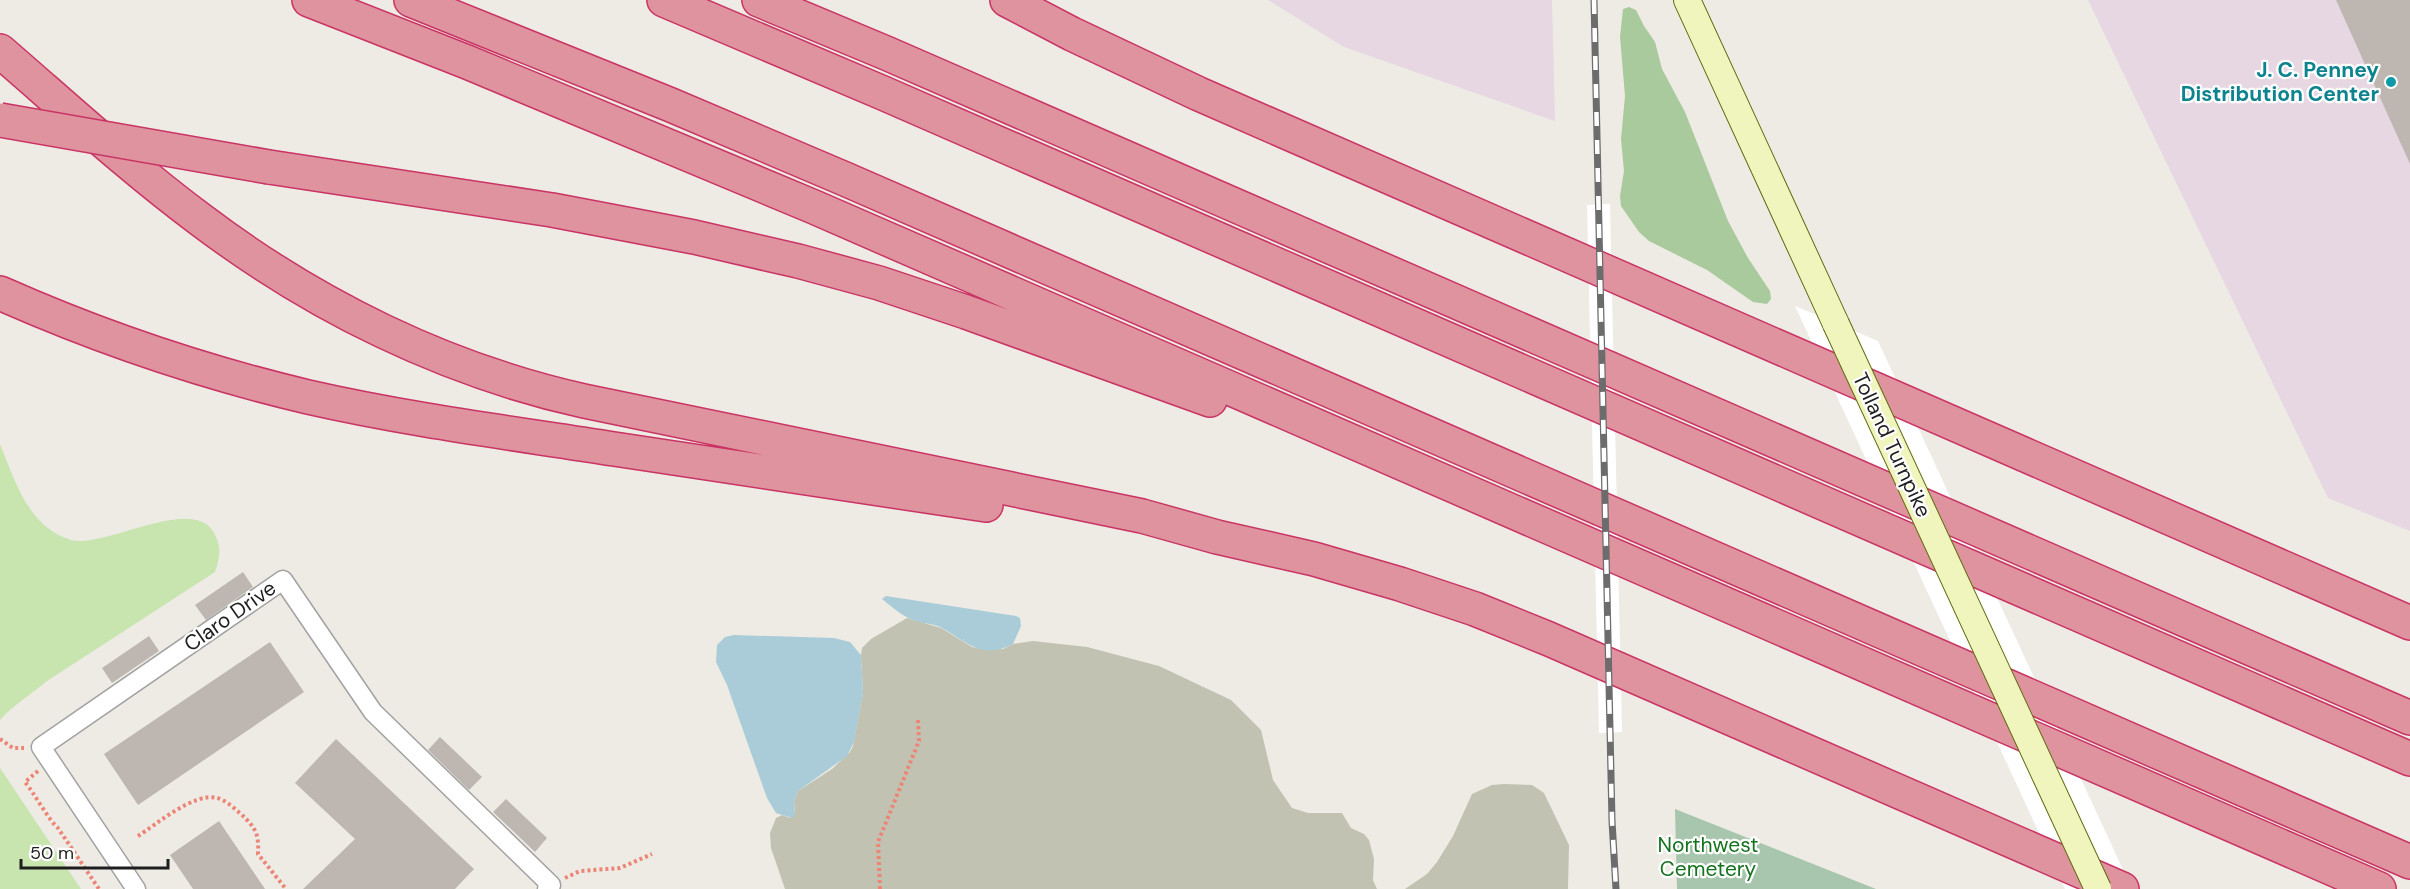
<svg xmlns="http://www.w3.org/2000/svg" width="2410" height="889" viewBox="0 0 2410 889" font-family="'DM Sans',sans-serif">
  <rect width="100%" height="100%" fill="#eeebe5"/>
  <path fill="#e6d7e3" d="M1268 0H1552L1555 121 1344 47Z
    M2088 0H2410V531L2328 498Z"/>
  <path fill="#c1c2b1" d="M907 618 941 628 972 647 985 650 1003 649 1013 644 1033 641 1087 647 1159 666 1231 700 1261 730 1273 780 1292 808 1308 813H1342L1351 828 1364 834 1369 840 1374 859 1373 880 1377 889H785L771 848 770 833 776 818 782 815 790 818 795 813 794 801 798 791 832 769 850 752 853 746 863 693 861 655 862 648 871 639Z
    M1504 784 1532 785 1544 793 1569 845 1568 889H1405L1427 874 1437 862 1453 836 1472 794 1492 785Z"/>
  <path fill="#c8e4af" d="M0 444C15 481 28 527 71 540 105 549 193 494 214 533 222 547 220 557 215 572L47 681C32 694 13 705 0 720Z
    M0 767V768L81 889H0Z"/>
  <path fill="#a9ca9d" d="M1629 7 1636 10 1644 26 1655 42 1662 69 1685 112 1728 221 1748 258 1770 291 1771 299 1767 304 1753 302 1707 270 1649 241 1639 232 1621 206 1620 196 1624 171 1621 139 1625 96 1620 37 1623 9Z"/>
  <path fill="#a8c5ad" d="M1675 809 1876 889H1677Z"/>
  <path fill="#a9ccd8" d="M886 596 1016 616 1020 618 1021 626 1013 644C980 661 967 641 940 627 931 623 922 624 913 620 902 616 891 606 882 599Z
    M734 635 834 638 850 642 861 655 863 693 854 742 847 756 798 791 794 801 795 815 792 818 776 813 767 798 727 685 716 662 717 645 725 637Z"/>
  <path fill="#fff" d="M1610 204 1622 732 1599 733 1587 205Z
    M1795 306 1878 341 2132 889H2065Z"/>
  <path fill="#beb7b1" d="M2336 0H2410V164Z
    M243 572 253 587 206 620 195 605Z
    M149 636 159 651 112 683 102 668Z
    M270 642 304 692 138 805 104 754Z
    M440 737 482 777 469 790 428 750Z
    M336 739 474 869 455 889H303L355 839 295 783Z
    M506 799 547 838 535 852 493 812Z
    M219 821 265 889H193L170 855Z"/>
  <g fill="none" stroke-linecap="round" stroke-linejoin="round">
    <g stroke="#a2a2a2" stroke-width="21">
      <path id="street" d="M136 889 41 747 283 580 373 712 551 885 547 889"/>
    </g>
    <g stroke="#5f6b0e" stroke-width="28">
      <path id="secondary" d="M1687 0 1836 324"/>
    </g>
    <g stroke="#ca3464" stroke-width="36">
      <path id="highway" d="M309 0 467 62 814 207 2379 889
        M411 0 671 105 845 179 2410 862
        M664 0 883 93 2410 759
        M759 0 886 53 2410 718
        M1007 0 1072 34 1199 94 2410 623
        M0 51C66 108 131 168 201 220 315 306 445 370 584 401L1142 516 1217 537 1314 559 1400 584 1475 609 1549 639 2122 889
        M269 167 552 210 694 237 798 261 879 283 966 312 1210 400
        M0 293C99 337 203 372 308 397 409 420 512 433 614 449 738 468 862 487 986 505"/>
    </g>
    <path stroke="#ed8576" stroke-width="4" stroke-dasharray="3 3" stroke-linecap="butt" d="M0 739 13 748H24
      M38 771 25 782C34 793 50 822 58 828L99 889
      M138 836C157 824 194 792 217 798 226 800 234 808 241 814 256 828 259 834 258 854L286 889
      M565 878 580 871 620 868 652 854
      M880 889 878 842 919 741 918 720"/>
    <use href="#street" stroke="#fff" stroke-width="18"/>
    <use href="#secondary" stroke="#f0f4bd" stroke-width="26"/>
    <use href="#highway" stroke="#de939f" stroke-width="33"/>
    <g stroke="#6c6c6c" stroke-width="7">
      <path id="rail" d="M1594 0 1612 821 1616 889"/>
    </g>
    <use href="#rail" stroke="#fff" stroke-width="4.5" stroke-dasharray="14" stroke-linecap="butt"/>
    <g stroke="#5f6b0e" stroke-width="28" stroke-linecap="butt">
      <path id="secondary-bridge" d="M1836 324 2098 889"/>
    </g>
    <g stroke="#ca3464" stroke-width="36" stroke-linecap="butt">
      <path id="highway-bridge" d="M0 120 269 167"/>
    </g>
    <use href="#secondary-bridge" stroke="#f0f4bd" stroke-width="26"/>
    <use href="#highway-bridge" stroke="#de939f" stroke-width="33"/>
  </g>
  <circle fill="#0f9aa8" stroke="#fff" stroke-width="2" cx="2391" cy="82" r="6"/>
  <g text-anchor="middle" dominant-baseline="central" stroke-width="4.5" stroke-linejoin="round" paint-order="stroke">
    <g font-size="21" font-weight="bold" fill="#0d838f" stroke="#fff" text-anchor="end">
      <text x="2379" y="70">J. C. Penney<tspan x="2379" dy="24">Distribution Center</tspan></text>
    </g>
    <g font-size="21" fill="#1e1e1e" stroke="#fff">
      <text transform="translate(1892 445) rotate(65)">Tolland Turnpike</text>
      <text transform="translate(230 616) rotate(-35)">Claro Drive</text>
    </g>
    <g font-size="21" fill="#15721f" stroke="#fff">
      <text x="1708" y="845">Northwest<tspan x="1708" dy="24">Cemetery</tspan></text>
    </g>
  </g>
  <path d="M21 859v9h147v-9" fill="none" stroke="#1e1e1e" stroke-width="3"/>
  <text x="30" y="859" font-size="18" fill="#1e1e1e" stroke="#ffffff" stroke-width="4.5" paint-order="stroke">50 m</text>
</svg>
